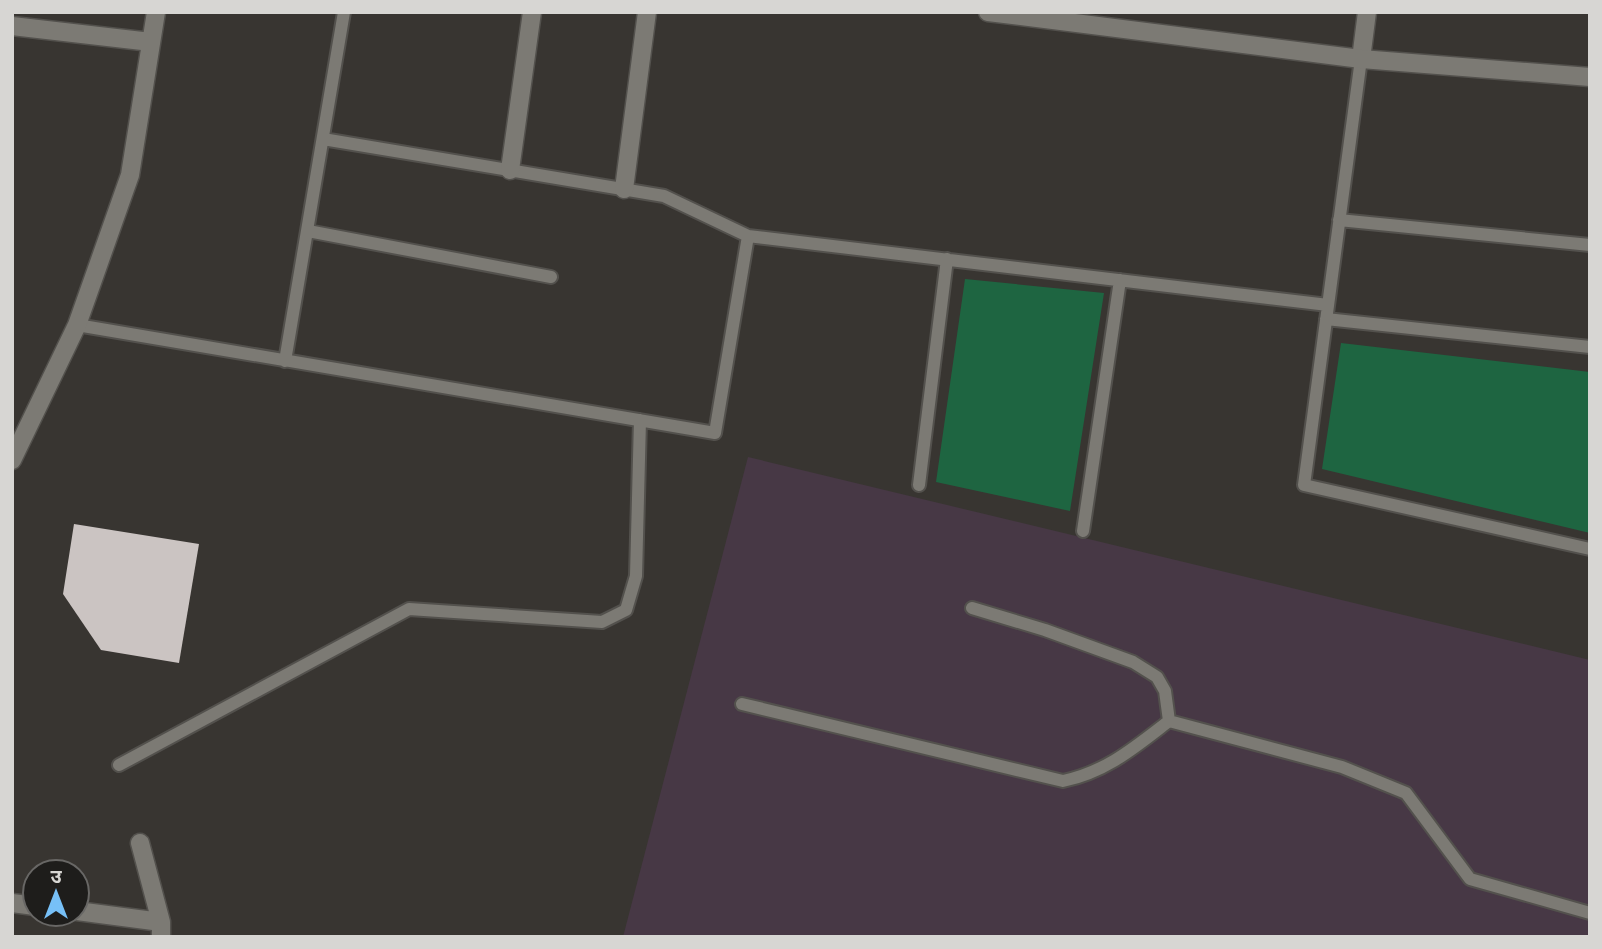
<svg xmlns="http://www.w3.org/2000/svg" width="1602" height="949" viewBox="0 0 1602 949" font-family="'Work Sans','Noto Sans Devanagari',sans-serif">
  <rect width="100%" height="100%" fill="#383531"/>
  <path fill="#473845" d="M748 457 1590 660V937H623Z"/>
  <path fill="#1e6541" d="M965 279 1104 293 1070 511 936 482Z
    M1341 343 1590 372V533L1322 469Z"/>
  <path fill="#cbc4c2" d="M74 524 199 544 179 663 101 650 63 594Z"/>
  <g fill="none" stroke-linecap="round" stroke-linejoin="round">
    <g stroke="#53514d" stroke-width="16">
      <path id="service" d="M1361 59 1304 485 1590 549
        M323 139 664 196 748 236 1328 305
        M1339 220 1590 245
        M308 231 551 277
        M1326 319 1590 347
        M77 325 715 433 748 236
        M285 361 344 12
        M919 485 947 259
        M1083 531 1120 280
        M972 608 1045 630 1133 662 1157 677 1165 691 1169 721 1342 767 1406 793 1470 879 1590 913
        M742 704 1063 781C1106 772 1134 748 1169 721
        M119 765 409 609 602 622 626 610 636 576 640 420"/>
    </g>
    <g stroke="#53514d" stroke-width="21">
      <path id="minor" d="M12 26 151 42
        M1361 59 1367 12
        M510 170 532 12
        M624 189 647 12
        M12 460 77 325 130 175 156 12
        M140 843 161 922V937
        M12 903 35 906
        M77 911 161 922"/>
    </g>
    <g stroke="#53514d" stroke-width="21">
      <path id="tertiary" d="M988 12 1361 59 1590 77"/>
    </g>
    <use href="#service" stroke="#7c7a74" stroke-width="12"/>
    <use href="#minor" stroke="#7c7a74" stroke-width="18"/>
    <use href="#tertiary" stroke="#7c7a74" stroke-width="18"/>
  </g>
  <rect width="1602" height="949" fill="none" stroke="#d7d6d3" stroke-width="28"/>
  <g transform="translate(56 893)"><circle r="33" fill="#1e1d1b" stroke="#686765" stroke-width="2"/>
  <path d="M0-5L12 26L0 18L-12 26Z" fill="#77c0f7"/>
  <text y="-10" font-size="19" font-weight="bold" text-anchor="middle" fill="#d7d6d3">उ</text>
  </g>
</svg>
